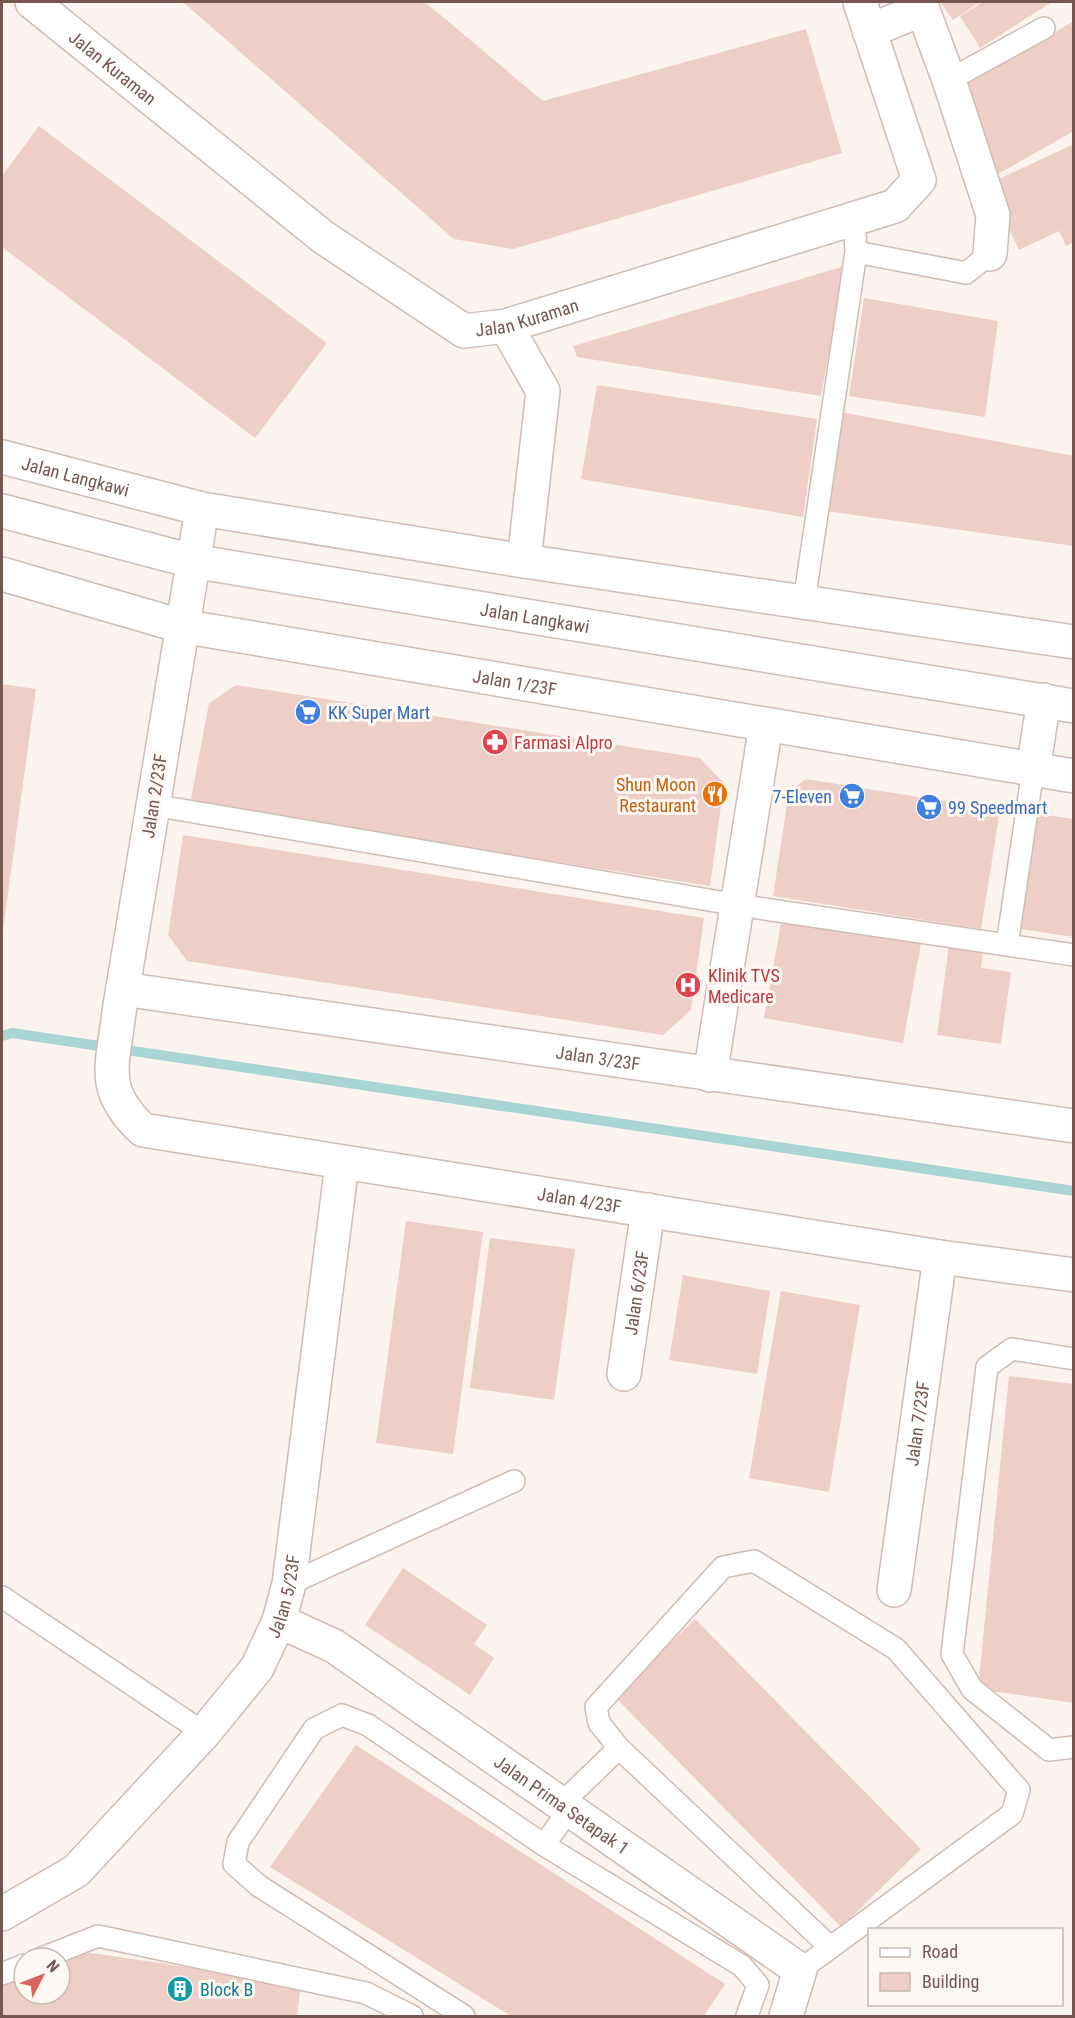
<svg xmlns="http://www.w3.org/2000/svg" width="1075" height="2018" viewBox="0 0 1075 2018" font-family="'Roboto Condensed',sans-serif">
  <rect width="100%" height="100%" fill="#fbf3ed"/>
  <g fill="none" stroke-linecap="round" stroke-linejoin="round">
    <path stroke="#a9d5d4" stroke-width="10" d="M2 1036 12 1033 1074 1191"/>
  </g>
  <path fill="#eecfc7" d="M183 2H425L543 101 806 29 842 153 513 249 454 239Z
    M940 2H980L953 20Z
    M983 2H1052L980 48 960 16Z
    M1074 21V131L998 174 951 92Z
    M39 126 327 343 255 438 2 247V176Z
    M1074 144V242L1066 246 1059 231 1019 250 988 184Z
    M845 266 821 396 577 357 573 346Z
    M864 298 998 321 985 417 849 396Z
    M597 385 817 419 803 517 581 479Z
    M841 412 1074 456V546L826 511Z
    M2 684 36 689 3 930H2Z
    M236 685 700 758 724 783 710 886 190 804 209 703Z
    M806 779 1000 810 981 929 773 896 789 791Z
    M1032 813 1074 819V937L1015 928Z
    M183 835 704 918 691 1010 663 1035 187 961 168 935Z
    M782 918 921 943 903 1043 764 1018Z
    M949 945 983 950 981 968 1011 972 1001 1044 937 1035Z
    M406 1221 483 1232 453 1454 376 1443Z
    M490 1238 575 1249 554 1400 470 1388Z
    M683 1275 770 1291 757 1374 669 1360Z
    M781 1291 860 1305 829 1492 749 1478Z
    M1009 1376 1074 1384V1703L978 1689Z
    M403 1568 487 1625 474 1644 494 1658 470 1695 365 1625Z
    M695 1619 921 1849 841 1927 615 1697Z
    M356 1745 725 1984 704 2016H511L270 1867Z
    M85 1952 301 1984 297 2016H2V1982L24 1974V1994H60V1961Z"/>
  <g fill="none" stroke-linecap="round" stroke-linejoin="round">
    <g stroke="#cfbcb5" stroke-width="24">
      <path id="service" d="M949 80 1044 28
        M856 252 966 273 990 254
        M804 602 856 252 854 218
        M153 805 738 905 1074 955
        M1007 945 1033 770
        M1074 1359 1012 1349 987 1367 952 1654 972 1689 1049 1750 1074 1747
        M289 1584 514 1481
        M2 1597 204 1733
        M561 1804 619 1748
        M544 1845 569 1810
        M42 1958 98 1936 366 1993 412 2016
        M800 1970 1012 1814 1019 1790 896 1649 754 1561 723 1567 596 1707 599 1723 619 1748 830 1947
        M2 1974 24 1965
        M464 2016 259 1886 234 1864 238 1842 314 1729 342 1715 368 1725 544 1845 742 1966 758 1985 747 2016"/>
    </g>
    <g stroke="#cfbcb5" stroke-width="36">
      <g id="minor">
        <path id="s1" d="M32 2 323 237 464 331 506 326 895 206 919 180 860 2"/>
        <path d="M920 2 949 80 993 215 990 254"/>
        <path d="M869 31 923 9"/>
        <path d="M506 326 543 391 524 561"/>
        <path id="s2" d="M202 509 119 1012C113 1066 99 1089 143 1130L940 1257 1074 1275"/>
        <path id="s3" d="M2 574 181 626 1074 776"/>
        <path d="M1033 770 1044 700"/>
        <path id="s4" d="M123 989 1074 1126"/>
        <path d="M710 1075 766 725"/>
        <path id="s5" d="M624 1374 648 1210"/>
        <path id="s6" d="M894 1590 940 1257"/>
        <path id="s7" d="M279 1621 334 1646 800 1970 786 2016"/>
        <path id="s8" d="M2 1914 76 1871 204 1733 257 1668 279 1621 289 1584 342 1164"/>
      </g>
    </g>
    <g stroke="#cfbcb5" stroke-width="36">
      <g id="tertiary">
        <path id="s9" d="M2 457 202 509 524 561 1074 642"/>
        <path id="s10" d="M2 511 192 561 1074 706"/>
      </g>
    </g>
    <use href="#service" stroke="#fff" stroke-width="21"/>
    <use href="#minor" stroke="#fff" stroke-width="33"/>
    <use href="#tertiary" stroke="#fff" stroke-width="33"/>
  </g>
  <defs>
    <g id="supermarket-disc" transform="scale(1.35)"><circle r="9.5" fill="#3f7fe0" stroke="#fef8f3"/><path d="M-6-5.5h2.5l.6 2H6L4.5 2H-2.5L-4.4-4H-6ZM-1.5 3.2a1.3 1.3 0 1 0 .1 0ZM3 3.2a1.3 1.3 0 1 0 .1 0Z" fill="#fff"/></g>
    <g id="pharmacy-disc" transform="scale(1.35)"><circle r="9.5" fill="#e0444e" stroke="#fef8f3"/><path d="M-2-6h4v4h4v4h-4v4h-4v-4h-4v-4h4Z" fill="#fff"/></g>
    <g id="restaurant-disc" transform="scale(1.35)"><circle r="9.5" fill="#e8710a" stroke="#fef8f3"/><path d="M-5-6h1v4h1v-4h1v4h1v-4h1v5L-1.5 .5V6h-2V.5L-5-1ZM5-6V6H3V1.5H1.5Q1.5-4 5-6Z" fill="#fff"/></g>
    <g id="hospital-disc" transform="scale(1.35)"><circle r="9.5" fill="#e0444e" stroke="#fef8f3"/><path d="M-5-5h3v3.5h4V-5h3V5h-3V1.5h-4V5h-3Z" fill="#fff"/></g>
    <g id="building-disc" transform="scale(1.35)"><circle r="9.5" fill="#0f9aa8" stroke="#fef8f3"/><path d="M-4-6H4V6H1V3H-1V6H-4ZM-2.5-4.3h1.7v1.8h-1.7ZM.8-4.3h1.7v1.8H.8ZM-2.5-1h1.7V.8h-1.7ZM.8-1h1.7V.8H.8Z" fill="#fff"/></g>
  </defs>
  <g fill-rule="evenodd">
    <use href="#supermarket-disc" x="308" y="712"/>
    <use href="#pharmacy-disc" x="495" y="742"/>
    <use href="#restaurant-disc" x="715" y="794"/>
    <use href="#supermarket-disc" x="852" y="796"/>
    <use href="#supermarket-disc" x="929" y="807"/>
    <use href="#hospital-disc" x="688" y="985"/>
    <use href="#building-disc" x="180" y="1989"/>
  </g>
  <g text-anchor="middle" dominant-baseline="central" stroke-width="6" stroke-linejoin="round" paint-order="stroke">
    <g font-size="18" fill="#755751" stroke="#fef8f3">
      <text stroke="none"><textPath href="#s1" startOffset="104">Jalan Kuraman</textPath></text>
      <text stroke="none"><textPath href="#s1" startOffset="608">Jalan Kuraman</textPath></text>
      <text stroke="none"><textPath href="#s9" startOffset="76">Jalan Langkawi</textPath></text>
      <text stroke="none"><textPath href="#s10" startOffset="544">Jalan Langkawi</textPath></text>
      <text stroke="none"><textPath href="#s3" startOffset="525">Jalan 1/23F</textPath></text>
      <text transform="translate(154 796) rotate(-81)">Jalan 2/23F</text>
      <text stroke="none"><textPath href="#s4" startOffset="480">Jalan 3/23F</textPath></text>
      <text stroke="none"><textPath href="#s2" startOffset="1080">Jalan 4/23F</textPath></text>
      <text stroke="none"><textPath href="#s5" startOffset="82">Jalan 6/23F</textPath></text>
      <text stroke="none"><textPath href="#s6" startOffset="168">Jalan 7/23F</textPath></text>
      <text stroke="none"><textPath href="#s8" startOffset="435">Jalan 5/23F</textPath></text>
      <text stroke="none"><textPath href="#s7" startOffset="338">Jalan Prima Setapak 1</textPath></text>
    </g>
    <g font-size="18" fill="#366cbe" stroke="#fef8f3" text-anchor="start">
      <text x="328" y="712">KK Super Mart</text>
      <text x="832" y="796" text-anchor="end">7-Eleven</text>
      <text x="948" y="807">99 Speedmart</text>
    </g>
    <g font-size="18" fill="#be3a42" stroke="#fef8f3" text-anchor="start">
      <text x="514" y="742">Farmasi Alpro</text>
      <text x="708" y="975">Klinik TVS<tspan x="708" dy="21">Medicare</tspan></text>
    </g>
    <g font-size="18" fill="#c56008" stroke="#fef8f3" text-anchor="end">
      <text x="696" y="784">Shun Moon<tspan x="696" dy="21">Restaurant</tspan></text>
    </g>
    <g font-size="18" fill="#0d838f" stroke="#fef8f3" text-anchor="start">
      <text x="200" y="1989">Block B</text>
    </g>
  </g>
  <rect width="1075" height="2018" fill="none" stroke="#755751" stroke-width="6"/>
  <rect x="868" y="1928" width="195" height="78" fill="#fef8f3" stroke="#c7b8b2" stroke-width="1.5"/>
  <rect x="880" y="1948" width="30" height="9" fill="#ffffff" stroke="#c7b8b2" stroke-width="1.5"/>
  <text x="922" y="1958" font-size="18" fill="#755751">Road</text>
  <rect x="880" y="1973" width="30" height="18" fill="#eecfc7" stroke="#c7b8b2" stroke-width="1.5"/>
  <text x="922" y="1988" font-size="18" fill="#755751">Building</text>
  <g transform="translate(42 1976) rotate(48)"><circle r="28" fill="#fef8f3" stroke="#c7b8b2" stroke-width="1.5"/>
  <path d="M0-4.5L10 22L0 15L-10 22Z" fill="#d9635e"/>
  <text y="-9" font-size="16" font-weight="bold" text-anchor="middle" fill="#755751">N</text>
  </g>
</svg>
